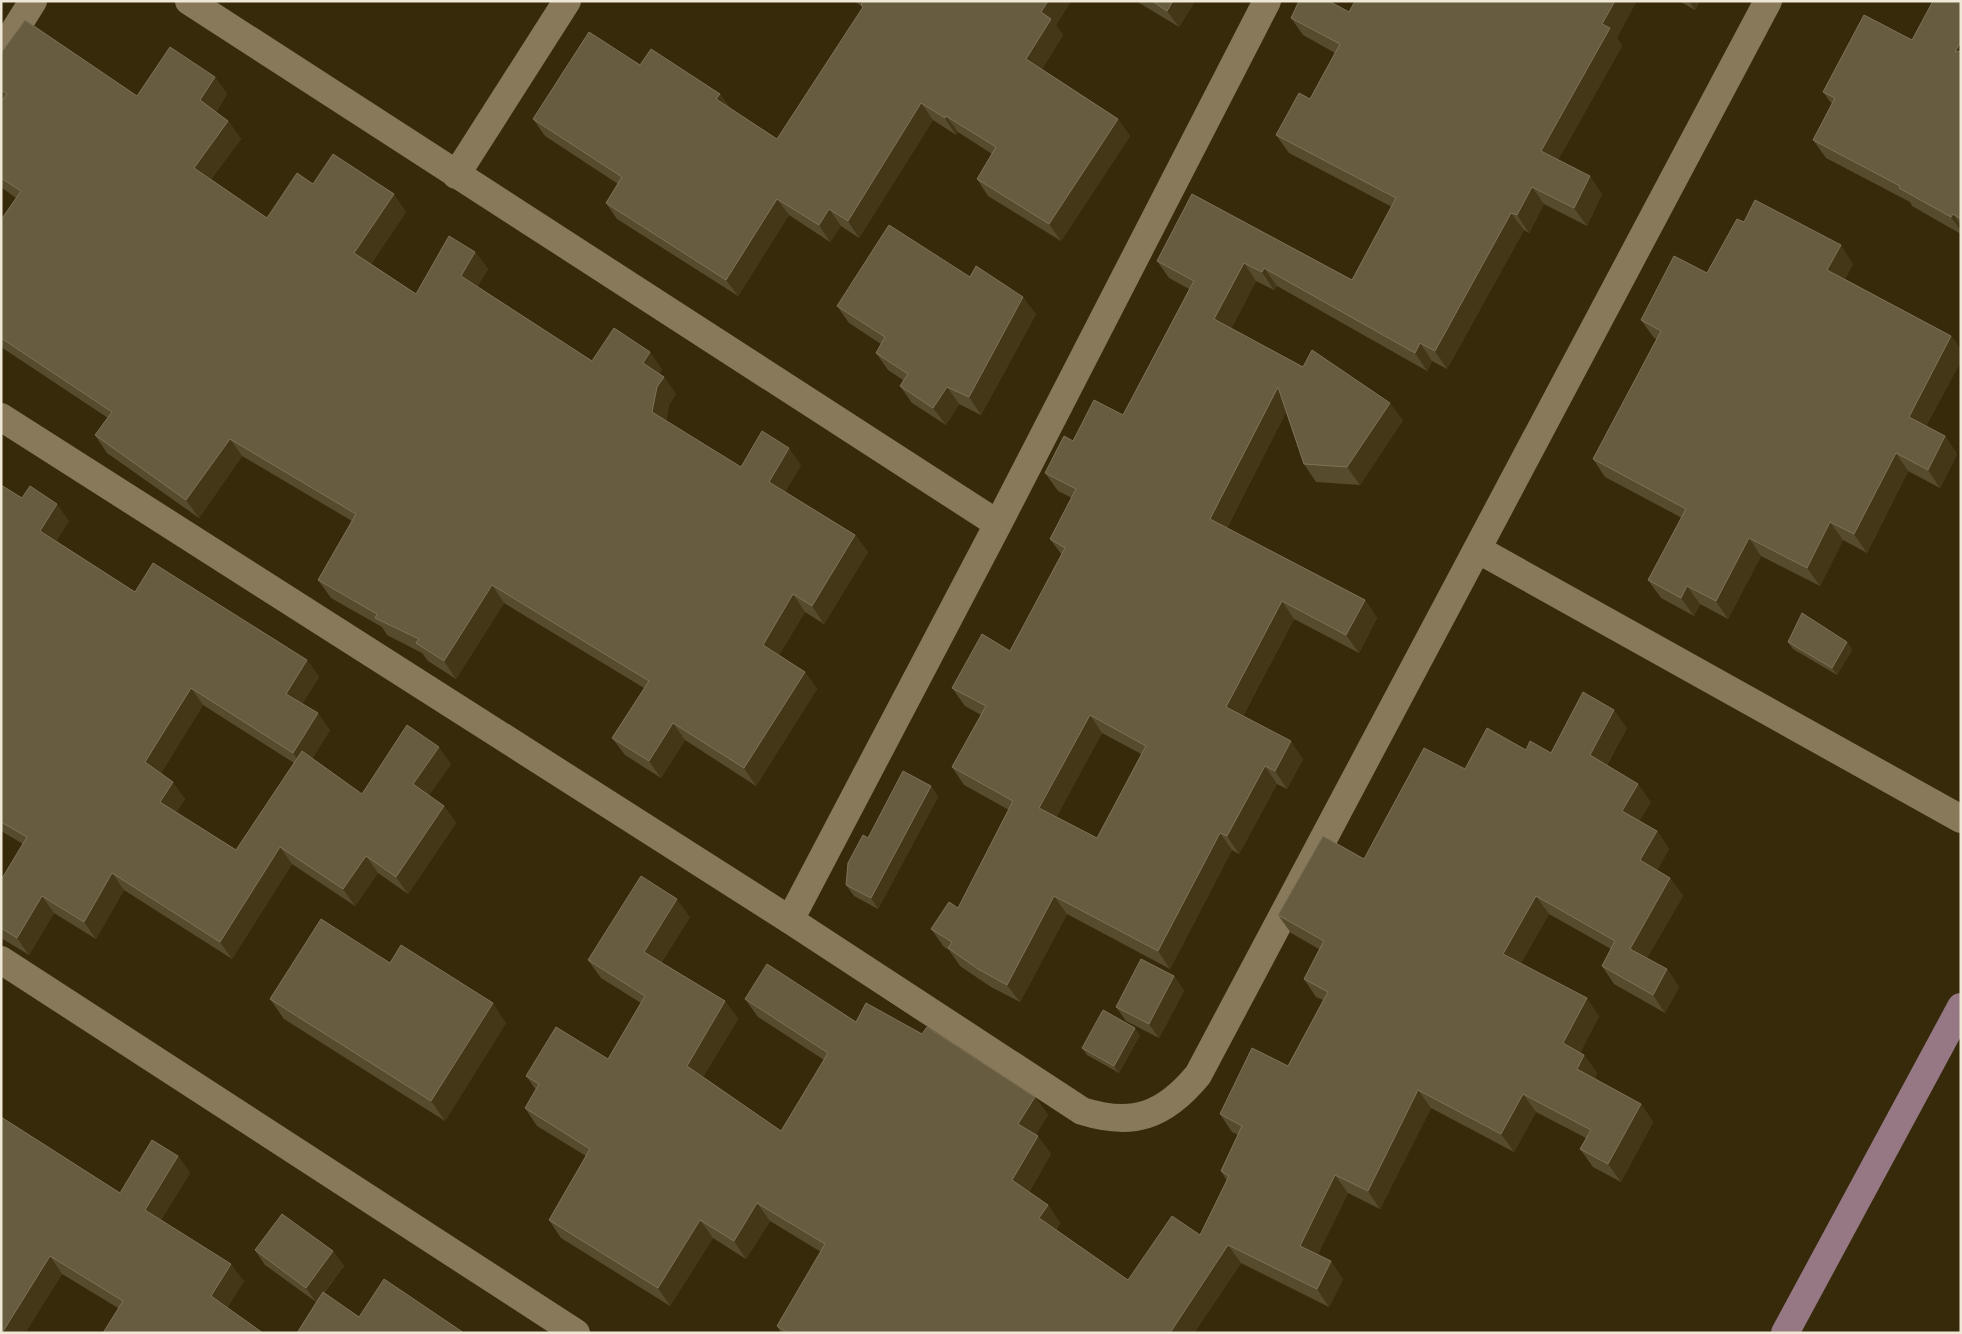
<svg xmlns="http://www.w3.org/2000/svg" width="1962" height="1334" viewBox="0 0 1962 1334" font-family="'Sofia Sans Condensed',sans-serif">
  <rect width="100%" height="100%" fill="#362a0b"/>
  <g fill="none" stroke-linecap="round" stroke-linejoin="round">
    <path stroke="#88795a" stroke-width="28" d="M189 1 998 524
      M1 52 33 1
      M456 175 567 1
      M1 417 790 920 1082 1111C1133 1127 1164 1116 1198 1075L1768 1
      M1477 549 1961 819
      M790 920 998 524 1267 1
      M1 960 576 1333"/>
    <path stroke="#957884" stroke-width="28" d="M1785 1333 1961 1007"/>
  </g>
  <path fill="#574b2e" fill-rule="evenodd" d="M854 1H1071L1056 25 1063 35 1042 69 1118 119 1130 136 1061 241 988 196 977 179 992 154 958 132 956 135 933 120 859 238 841 226 830 242 789 215 738 296 617 219 606 203 618 184 545 136 533 119 640 65 720 94 730 108 777 139 863 8 861 6Z
    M1136 1H1195L1179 27Z
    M1679 1H1700L1695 10Z
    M1961 1V234L1912 206 1910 202 1826 158 1813 140 1832 104 1823 92 1912 40Z
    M1349 12 1617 38 1622 46 1558 160 1602 194 1587 226 1544 204 1529 233 1524 230 1447 369 1432 361 1427 371 1277 286 1274 290 1256 281 1231 329 1403 420 1360 485 1316 482 1304 464 1286 412 1227 528 1365 600 1377 618 1359 653 1294 619 1243 716 1303 759 1287 789 1277 784 1239 854 1232 850 1170 969 1067 914 1020 1002 991 987 960 966 949 950 944 947 931 929 958 908 1009 810 964 785 952 767 981 715 965 706 952 688 1010 651 1062 555 1050 539 1072 498 1058 491 1045 473 1073 441 1123 415 1189 289 1169 278 1157 261 1192 194 1352 280 1392 207 1289 153 1276 135 1310 99 1335 53 1303 35 1291 18ZM1102 733 1141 754 1097 838 1056 817Z
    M1 53 137 96 215 77 227 94 216 112 228 121 241 139 211 179 267 218 313 184 406 212 371 264 416 294 475 252 488 269 477 287 592 361 662 369 659 374 664 377 676 394 669 405 666 421 741 467 801 465 785 492 855 535 868 552 824 624 805 612 779 655 805 672 817 689 756 786 685 740 661 778 625 755 612 738 644 688 504 603 456 679 428 661 422 653 387 635 382 627 331 598 318 580 352 521 242 456 199 518 107 453 95 435 108 418 1 347V220L16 198 1 187V102L3 99 1 98Z
    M1744 222 1853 264 1845 279 1951 336 1961 350V361L1926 426 1945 436 1957 454 1940 488 1908 471 1867 553 1843 540 1820 586 1761 556 1728 619 1700 604 1694 616 1661 598 1648 580 1682 518 1605 477 1593 459 1657 339 1654 338 1641 320 1707 273Z
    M970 277 1036 314 981 415 959 404 946 425 912 403 900 386 903 380 888 370 876 353 881 344 849 323 837 306Z
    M1 485 22 498 69 521 56 541 135 592 307 660 319 677 302 704 330 730 312 759 362 794 451 764 429 795 444 806 456 823 408 894 378 873 355 906 292 864 232 959 124 890 96 939 54 913 29 955 1 938V880L23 844 1 831ZM203 705 294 763 236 850 176 812 185 799 161 773Z
    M1788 642H1847L1852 650 1837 675 1793 649Z
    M1627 728 1607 765 1651 802 1639 821 1657 831 1669 849 1657 870 1670 878 1683 896 1647 958 1667 969 1679 987 1665 1013 1614 984 1602 966 1611 949 1549 914 1521 963 1599 1016 1580 1053 1584 1055 1597 1073 1594 1079 1641 1104 1653 1122 1621 1182 1593 1167 1580 1149 1586 1138 1536 1112 1514 1152 1431 1108 1380 1209 1348 1193 1318 1254 1343 1279 1329 1307 1241 1263 1194 1333H781L777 1326 821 1252 770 1221 746 1259 713 1238 670 1306 561 1238 549 1220 586 1156 537 1126 525 1108 536 1090 526 1076 608 1059 641 1003 601 978 588 960 690 917 661 963 725 1001 738 1019 703 1077 781 1131 824 1060 758 1017 745 999 856 1022 1035 1097 1048 1115 1036 1134 1051 1154 1029 1192 1048 1205 1060 1223 1056 1230 1128 1280 1200 1235 1227 1181 1221 1171 1238 1135 1232 1132 1220 1114 1288 1066 1323 1000 1316 997 1304 979 1319 949 1291 933 1278 915 1364 859 1465 769 1526 750 1551 753Z
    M931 786 938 797 878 909 854 896 846 885 868 838Z
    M390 963 506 1023 445 1121 284 1019 270 999Z
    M1174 976 1184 991 1159 1038 1126 1021 1116 1007Z
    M1140 1035 1119 1073 1087 1055 1082 1048Z
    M1 1117 120 1193 178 1156 190 1173 161 1220 244 1281 227 1308H118L62 1274 25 1333H1Z
    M255 1250 333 1251 344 1266 324 1293 359 1317 297 1333 316 1302 265 1265Z"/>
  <path fill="#433718" d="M1048 1H1071L1056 25 1063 35 1038 75 1026 59 1041 12Z
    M1173 1H1195L1179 27 1167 11Z
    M1615 1H1637L1617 38 1622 46 1553 169 1541 151 1602 24Z
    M1689 1H1700L1695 10Z
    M1961 41V60L1955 52Z
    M215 77 227 94 212 118 200 100Z
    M720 94 731 110 716 99Z
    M921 103 933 120 859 238 848 221Z
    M946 116 958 132 956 135 945 118Z
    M1118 119 1130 136 1061 241 1049 224Z
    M228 121 241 139 206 185 194 168Z
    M1590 176 1602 194 1587 226 1574 208Z
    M1532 187 1544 204 1529 233 1517 215Z
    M394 194 406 212 367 270 354 253Z
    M777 199 789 215 738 296 726 280Z
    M829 209 841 226 830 242 819 225Z
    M1511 213 1524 230 1447 369 1435 351Z
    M1953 214 1961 225V231L1951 217Z
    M1841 245 1853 264 1840 288 1827 270Z
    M475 252 488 269 473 294 461 276Z
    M1244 263 1256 281 1227 337 1214 319Z
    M1264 268 1277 286 1274 290 1262 272Z
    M1023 297 1036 314 981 415 969 397Z
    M1951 336 1961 350V361L1921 435 1909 417Z
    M1420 343 1432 361 1427 371 1415 353Z
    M650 352 662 369 655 381 643 363Z
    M664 377 676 394 669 405 664 429 652 412 657 387Z
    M947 387 959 404 946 425 933 408Z
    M1278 387 1290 405 1222 537 1210 519Z
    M1390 403 1403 420 1360 485 1347 467Z
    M1945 436 1957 454 1940 488 1928 470Z
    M230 439 242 456 199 518 186 500Z
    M789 448 801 465 781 499 769 482Z
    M1896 453 1908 471 1867 553 1854 534Z
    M57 504 69 521 52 548 40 531Z
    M1830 522 1843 540 1820 586 1807 568Z
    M855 535 868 552 824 624 812 606Z
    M1749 538 1761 556 1728 619 1716 601Z
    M492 585 504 603 456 679 444 661Z
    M1687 586 1700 604 1694 616 1681 598Z
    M793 594 805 612 775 662 763 645Z
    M1365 600 1377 618 1359 653 1346 635Z
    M1282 601 1294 619 1238 725 1226 707Z
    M1847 642 1852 650 1837 675 1832 668Z
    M307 660 319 677 298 711 286 694Z
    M805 672 817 689 756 786 744 768Z
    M191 688 203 705 157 779 145 762Z
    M1614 710 1627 728 1602 773 1590 755Z
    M318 713 330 730 305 770 293 753Z
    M1090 715 1102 733 1052 826 1039 808Z
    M673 723 685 740 661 778 649 761Z
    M1291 741 1303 759 1287 789 1275 771Z
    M439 747 451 764 425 801 413 784Z
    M1265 766 1277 784 1239 854 1227 836Z
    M173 782 185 799 172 819 160 802Z
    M1638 784 1651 802 1635 829 1622 811Z
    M931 786 938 797 878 909 871 898Z
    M444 806 456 823 408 894 396 877Z
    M1657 831 1669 849 1653 878 1640 860Z
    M1220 833 1232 850 1170 969 1158 951Z
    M280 847 292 864 232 959 220 942Z
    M366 856 378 873 355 906 343 889Z
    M112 873 124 890 96 939 84 922Z
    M1670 878 1683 896 1642 967 1630 949Z
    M42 896 54 913 29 955 17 938Z
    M1054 896 1067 914 1020 1002 1007 985Z
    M1536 896 1549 914 1516 972 1503 954Z
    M677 899 690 917 656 970 644 952Z
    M1667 969 1679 987 1665 1013 1653 995Z
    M1174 976 1184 991 1159 1038 1149 1024Z
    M1587 998 1599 1016 1576 1061 1563 1043Z
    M725 1001 738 1019 699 1084 687 1066Z
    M493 1003 506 1023 445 1121 431 1101Z
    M1135 1028 1140 1035 1119 1073 1114 1066Z
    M1584 1055 1597 1073 1589 1087 1577 1069Z
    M1418 1090 1431 1108 1380 1209 1368 1191Z
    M1523 1094 1536 1112 1514 1152 1501 1134Z
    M1035 1097 1048 1115 1031 1142 1018 1124Z
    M1641 1104 1653 1122 1621 1182 1608 1164Z
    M1038 1136 1051 1154 1025 1198 1012 1180Z
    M178 1156 190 1173 157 1227 145 1210Z
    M1335 1175 1348 1193 1313 1264 1300 1246Z
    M757 1203 770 1221 746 1259 734 1241Z
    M1048 1205 1060 1223 1051 1236 1039 1218Z
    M700 1220 713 1238 670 1306 658 1288Z
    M1228 1245 1241 1263 1194 1333H1170Z
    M333 1251 344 1266 316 1302 306 1288Z
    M50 1256 62 1274 25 1333H2Z
    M1331 1261 1343 1279 1329 1307 1317 1289Z
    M231 1264 244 1281 223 1314 211 1296Z"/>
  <path fill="#685c40" stroke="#7d7258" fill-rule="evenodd" d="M863 1H1048L1041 12 1051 19 1026 59 1118 119 1049 224 977 179 996 147 946 116 945 118 921 103 848 221 829 209 819 225 777 199 726 280 606 203 622 177 533 119 589 32 640 65 651 49 720 94 716 99 777 139 863 7 861 5Z
    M1152 1H1173L1167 11Z
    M1299 1H1329L1349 12 1355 1H1615L1602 24 1610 28 1541 151 1590 176 1574 208 1532 187 1517 215 1511 213 1435 351 1420 343 1415 353 1264 268 1262 272 1244 263 1214 319 1303 367 1312 350 1390 403 1347 467 1304 464 1278 387 1210 519 1365 600 1346 635 1282 601 1226 707 1291 741 1275 771 1265 766 1227 836 1220 833 1158 951 1054 896 1007 985 978 969 948 948 952 942 931 929 949 902 958 908 1013 801 952 767 986 706 952 688 982 634 1010 651 1065 548 1050 539 1076 489 1045 473 1064 436 1073 441 1094 400 1123 415 1194 281 1157 261 1192 194 1352 280 1396 198 1276 135 1299 93 1310 99 1340 44 1291 18ZM1090 715 1146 746 1097 838 1039 808Z
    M1933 1H1961V41L1955 52 1961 51V219L1953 214 1951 217 1899 188 1900 186 1813 140 1835 98 1823 92 1864 15 1912 40Z
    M25 20 137 96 170 47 215 77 200 100 228 121 194 168 267 218 297 173 313 184 333 154 394 194 354 253 416 294 449 236 475 252 461 276 592 361 614 328 650 352 643 363 664 377 657 387 652 412 741 467 762 431 789 448 769 482 855 535 812 606 793 594 763 645 805 672 744 768 673 723 649 761 612 738 649 681 492 585 444 661 416 643 419 639 375 618 377 614 318 580 356 514 230 439 186 500 95 435 112 412 1 338V220L21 191 1 178V102L7 94 1 90V53Z
    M1755 200 1841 245 1827 270 1951 336 1909 417 1945 436 1928 470 1896 453 1854 534 1830 522 1807 568 1749 538 1716 601 1687 586 1681 598 1648 580 1686 509 1593 459 1661 331 1641 320 1674 256 1707 273 1737 219 1744 222Z
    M889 225 970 277 976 266 1023 297 969 397 947 387 933 408 900 386 908 374 876 353 885 337 837 306Z
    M1 485 22 498 30 486 57 504 40 531 135 592 153 563 307 660 286 694 318 713 293 753 191 688 145 762 173 782 160 802 236 850 302 751 362 794 407 725 439 747 413 784 444 806 396 877 366 856 343 889 280 847 220 942 112 873 84 922 42 896 17 938 1 928V880L27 837 1 822Z
    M1802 613 1847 642 1832 668 1788 642Z
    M1583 692 1614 710 1590 755 1638 784 1622 811 1657 831 1640 860 1670 878 1630 949 1667 969 1653 995 1602 966 1615 941 1536 896 1503 954 1587 998 1563 1043 1584 1055 1577 1069 1641 1104 1608 1164 1580 1149 1591 1130 1523 1094 1501 1134 1418 1090 1368 1191 1335 1175 1300 1246 1331 1261 1317 1289 1228 1245 1170 1333H788L777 1326 825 1244 757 1203 734 1241 700 1220 658 1288 549 1220 590 1149 525 1108 539 1084 526 1076 556 1027 608 1059 645 996 588 960 641 876 677 899 644 952 725 1001 687 1066 781 1131 828 1053 745 999 767 964 856 1022 866 1003 922 1034 927 1027 1035 1097 1018 1124 1038 1136 1012 1180 1048 1205 1039 1218 1128 1280 1172 1216 1200 1235 1229 1176 1221 1171 1242 1126 1220 1114 1252 1048 1288 1066 1328 992 1304 979 1324 941 1278 915 1323 836 1364 859 1424 748 1465 769 1487 728 1526 750 1530 741 1551 753Z
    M903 771 931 786 871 898 846 885 848 863 863 835 868 838Z
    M321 919 390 963 401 945 493 1003 431 1101 270 999Z
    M1141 959 1174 976 1149 1024 1116 1007Z
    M1103 1010 1135 1028 1114 1066 1082 1048Z
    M1 1117 120 1193 152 1140 178 1156 145 1210 231 1264 211 1296 263 1333H103L123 1301 50 1256 2 1333H1Z
    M282 1214 333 1251 306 1288 255 1250Z
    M384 1279 464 1333H297L323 1292 359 1317Z"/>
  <rect width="1962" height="1334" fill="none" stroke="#f0e8d7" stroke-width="5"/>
</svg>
